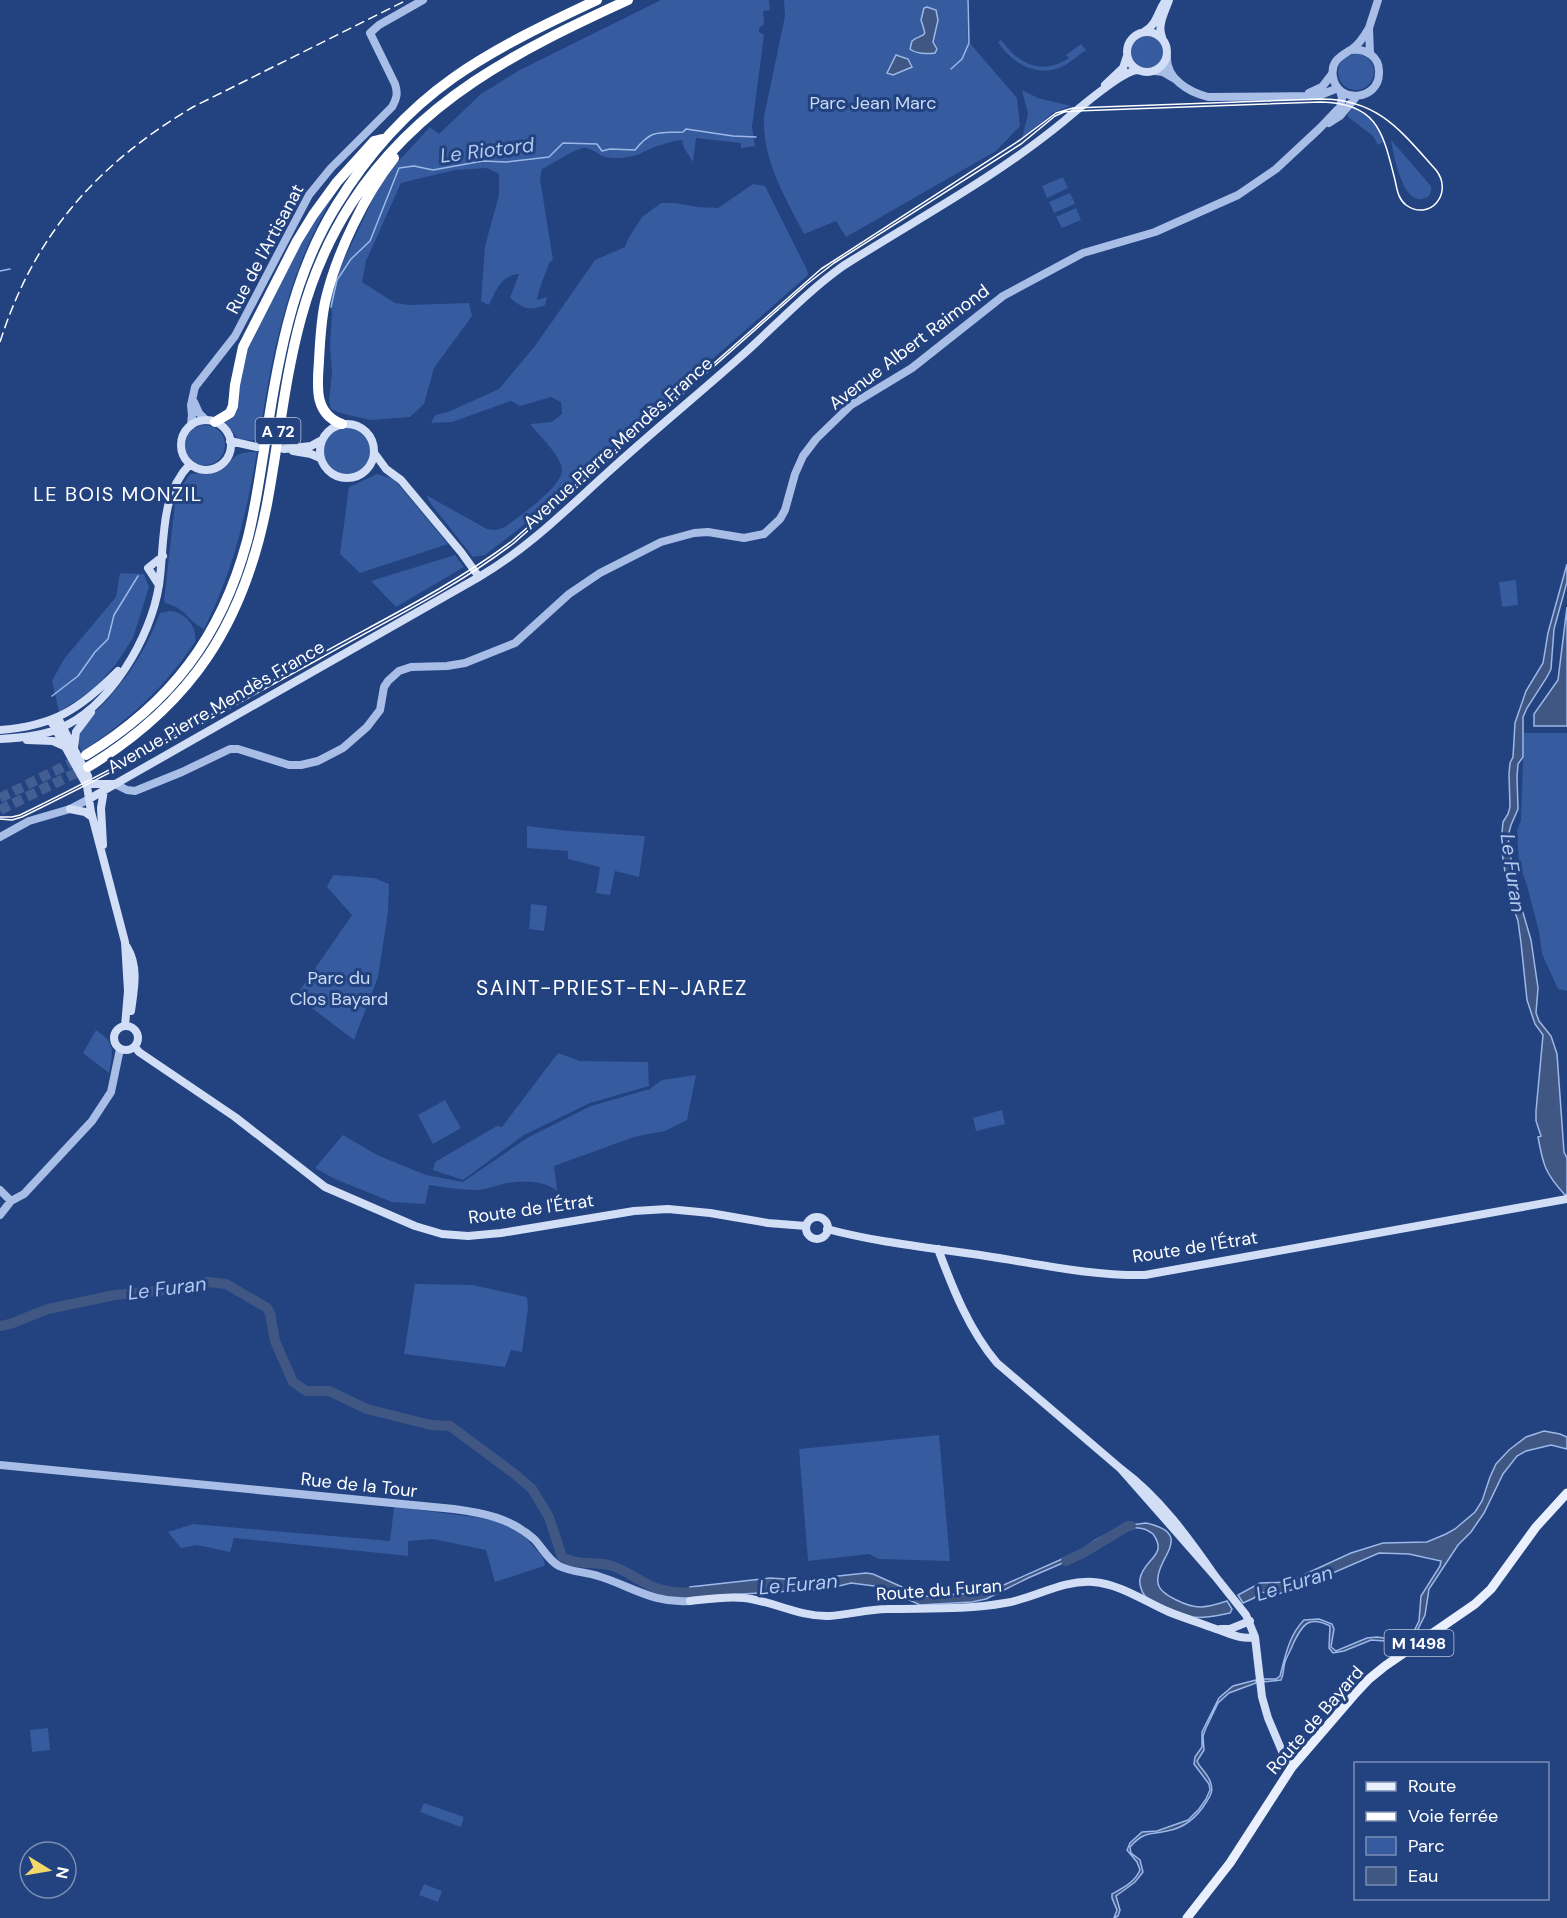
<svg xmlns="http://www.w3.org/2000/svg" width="1567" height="1918" viewBox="0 0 1567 1918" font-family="'DM Sans',sans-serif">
  <rect width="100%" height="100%" fill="#224280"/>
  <path fill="#365b9e" d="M661 0H769L770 10 763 11 764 24 759 28V32L764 35 752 127 755 146 741 148V143L696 138 693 162 684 148 682 140C671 141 660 145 650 149 645 151 639 155 633 156 625 158 614 159 605 157 598 155 593 148 584 148 574 149 553 164 542 169L540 179 553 260 549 263C545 276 539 287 537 300L547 297 545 305C529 312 523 308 510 298L519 274C501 275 496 291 489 305L481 301 485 246 499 195V174L487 168 455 170 401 183 366 261 362 282 395 303 409 305 469 303 472 316 434 368 424 404 410 417 370 420 340 413 331 409 329 401 332 373 330 345 332 314 330 300 341 266 383 178 430 127 439 134 481 94 518 71Z
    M784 0H967L968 41 1017 98 1020 126 996 151 846 237 836 221 804 234C785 197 762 160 764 117L785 16Z
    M1131 52a17 17 0 1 1 34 0a17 17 0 1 1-34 0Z
    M1001 40C1019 64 1041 76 1069 58L1066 55 1081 44 1086 50C1080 54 1073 60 1067 64 1040 80 1013 65 998 42Z
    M1338 72a18 18 0 1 1 36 0a18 18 0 1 1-36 0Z
    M1022 90 1038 98 1071 106 1054 112 1022 138 1028 114Z
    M1353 107C1368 115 1378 126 1384 142L1378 145 1373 136 1348 117V114Z
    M1391 141H1392L1431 186C1431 192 1431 196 1425 198 1403 208 1394 155 1391 141Z
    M1063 177 1068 188 1047 198 1042 186Z
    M753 184 765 186 807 270 808 275 525 524 485 555 473 557 431 504 426 495 487 529 496 530 505 527C518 517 564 486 562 469 561 456 538 434 530 424L552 422 562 414 561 402 551 397 520 406 511 401 452 422 431 423 435 415 448 412 499 389 535 346 595 260 625 247 628 239 642 217 661 203H675L698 207 718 208Z
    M340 186C289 264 272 351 259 441L238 439 224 421 244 353 308 227Z
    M1070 193 1075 204 1054 213 1049 202Z
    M1076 208 1081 220 1062 228 1056 217Z
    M185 445a20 20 0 1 1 40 0a20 20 0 1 1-40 0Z
    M322 451a25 25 0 1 1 50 0a25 25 0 1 1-50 0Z
    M250 452H257C246 516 233 572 204 629 186 620 188 609 165 603L164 600 176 495 190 474C200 472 209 475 218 470 233 464 229 454 250 452Z
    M377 474 394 479 448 544 360 573 340 554 349 487Z
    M455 555 464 567 396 607 371 581Z
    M120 573 144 574 149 587 133 638 116 664 94 689 59 712 52 681 64 659 116 597Z
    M1516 580 1518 605 1502 607 1499 582Z
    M170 611C185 612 198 627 195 642 163 690 129 719 82 752 78 745 78 738 82 730 88 716 103 706 112 694 134 669 148 644 160 613Z
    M1524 733H1567V991L1558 989 1542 954 1539 932 1527 885 1519 864 1517 831 1521 820Z
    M527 826 569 831 645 836 639 877 615 871 610 895 596 893 600 867 568 859V851L527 848Z
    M333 875 374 878 389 884 388 912 378 977 354 1040 296 996 352 915 327 887Z
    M531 904 547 906 544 931 529 929Z
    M96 1030C116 1043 113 1052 109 1073L83 1053Z
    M558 1053 580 1061 648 1062 649 1086 590 1103 524 1135 463 1180 433 1170 435 1162 497 1126 502 1127Z
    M696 1075 687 1120 665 1131 634 1137 554 1166 557 1191C545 1180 523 1181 507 1183 496 1185 487 1190 476 1190 460 1190 444 1187 429 1185L425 1204 392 1202 335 1179 315 1168 343 1135 377 1155 426 1175 463 1182 527 1138 591 1106 650 1089 662 1080Z
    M445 1100 461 1128 433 1144 418 1115Z
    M1002 1110 1005 1124 976 1131 973 1118Z
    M415 1284 473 1285 527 1297 528 1308 522 1352 511 1350 505 1367 404 1354Z
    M939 1435 950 1561 879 1559 869 1554 808 1561 799 1449Z
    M394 1507 475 1517 505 1523 526 1538 542 1556 545 1564 544 1566 495 1582 486 1550 433 1539 408 1541V1556L234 1538 230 1552 197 1545 181 1548 168 1532 193 1524 390 1541Z
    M48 1728 50 1750 32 1752 30 1730Z
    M424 1803 464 1817 461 1827 420 1812Z
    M424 1884 442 1891 438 1902 419 1895Z"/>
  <path fill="#405784" stroke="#9cb8e8" stroke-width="1.5" d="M927 7 936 10 938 20 933 42 937 49 935 53C928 54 916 54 910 49L912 41C925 31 928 41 921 20L924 8Z
    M896 55 908 59 912 67 893 75 887 73Z
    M1567 564V582L1554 629 1551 669 1547 677 1527 708 1523 717V757L1518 764 1517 777 1518 809 1511 825 1508 836 1514 882 1531 940 1538 988 1536 1013 1539 1021 1551 1036 1557 1054 1564 1152 1567 1158V1194L1565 1195C1545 1173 1543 1165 1538 1137L1541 1136 1536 1121V1111L1543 1035 1535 1024 1527 1000 1521 943 1518 921 1512 903 1505 872 1501 845 1502 833 1503 822 1508 814 1510 807 1509 774 1510 763 1513 757 1515 723 1526 691 1543 663 1548 633Z
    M1567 607V726H1534V714L1558 680Z
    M1544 1431 1560 1434 1567 1437V1449L1551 1445 1526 1451 1517 1456 1503 1474 1484 1513 1471 1532 1458 1545 1429 1589 1425 1615 1416 1633 1400 1642 1371 1640 1344 1651 1333 1653 1329 1648 1330 1626C1308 1615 1302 1625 1293 1644 1291 1650 1287 1656 1285 1662 1283 1669 1284 1674 1281 1680L1264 1682V1679H1276L1280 1676C1285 1657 1289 1635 1304 1620L1319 1619 1332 1624 1334 1629 1331 1647 1336 1651 1367 1638 1377 1637 1397 1640 1413 1633 1419 1621 1421 1596 1440 1566 1441 1561 1409 1554 1379 1553 1298 1588 1278 1594 1260 1592 1254 1598 1243 1603 1238 1595 1260 1583 1288 1582 1351 1553 1383 1543 1427 1542 1446 1534 1455 1529 1475 1512 1482 1501 1490 1477 1496 1464 1509 1450 1526 1437Z
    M1146 1523C1197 1534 1154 1559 1158 1583 1159 1595 1189 1607 1200 1607 1209 1607 1218 1604 1227 1601L1232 1609 1230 1613C1218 1615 1205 1619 1193 1617 1184 1615 1151 1602 1145 1596 1142 1593 1139 1584 1140 1579 1143 1559 1169 1556 1153 1534 1142 1525 1130 1527 1117 1532L1065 1562 1028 1578 986 1599 972 1602 920 1605 882 1587 851 1583 827 1589 690 1597V1587L770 1578 801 1580 866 1573 873 1574 902 1587 917 1597 988 1592 1080 1551 1096 1540 1123 1526Z
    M1256 1680V1683L1229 1693 1218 1703 1206 1728 1203 1736 1204 1750 1197 1761C1200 1769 1209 1774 1211 1784 1213 1791 1211 1795 1207 1801 1198 1816 1185 1828 1167 1831 1149 1835 1144 1831 1130 1847L1131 1853 1140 1860 1143 1872 1135 1882 1116 1896 1120 1910 1118 1916 1114 1918 1117 1910 1112 1898V1894C1123 1888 1135 1882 1140 1870L1137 1862 1127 1850 1130 1843 1142 1832 1157 1831 1188 1820 1199 1809 1206 1799 1210 1790 1209 1784 1194 1764 1195 1757 1202 1747V1732L1219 1698 1233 1686Z"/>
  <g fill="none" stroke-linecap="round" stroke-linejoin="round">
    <path stroke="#9cb8e8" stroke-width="1.5" d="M951 69 962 59 969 43 968 0
      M0 271 10 269
      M331 307 337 280 351 259 370 241 399 168 414 166 433 170 483 161 506 162 549 157 563 143 597 144 602 151 610 149 635 150C652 129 658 133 683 132L686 129 733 136 756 137
      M52 696 78 676 95 652 108 639 114 615 138 576"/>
    <path stroke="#405784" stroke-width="10" d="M0 1326 10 1324 48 1309 115 1295 157 1291 208 1282 226 1284 267 1308 270 1313 275 1341 293 1382 306 1391H329L367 1409 431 1425 450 1426 516 1475 532 1489 549 1517 562 1557C576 1565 593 1562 609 1565 625 1569 640 1582 656 1588 670 1593 688 1593 703 1592
      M1066 1561 1083 1553 1128 1526H1131"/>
    <path stroke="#435e93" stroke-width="10" stroke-dasharray="10 5" stroke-linecap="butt" d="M0 798 81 758
      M0 810 86 768"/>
    <path stroke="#a8bee7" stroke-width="8" d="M1351 50C1366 48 1380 57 1379 73 1379 101 1337 104 1333 77 1330 61 1341 56 1352 49 1360 44 1365 35 1369 28
      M1370 54 1369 28 1378 0
      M1167 57C1166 79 1189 92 1208 97L1318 96 1338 88
      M1155 71 1163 72 1175 79
      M1309 93 1322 87 1332 74
      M1329 123 1340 116 1357 96
      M194 402 199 413 206 420
      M191 425 192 415 191 405 195 387 235 336 309 195 331 168 392 107C397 98 398 93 395 84L370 33 379 25 423 0
      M115 784 127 790 135 791 182 772 230 749H238L289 765H301L318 761 343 748 367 727 380 710 384 687 388 681 399 671 411 667 447 666 465 663 515 643 569 594 600 573 661 542 694 533 708 532 744 538 764 534 780 519 785 510 795 474 803 456 816 439 851 405 912 368 1003 296 1083 253 1155 232 1238 195 1276 169 1320 128 1340 107 1342 98 1340 91
      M0 837 29 821 70 809 89 799
      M0 1190 11 1201
      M0 1215 11 1201 24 1194 92 1121 111 1092 120 1049
      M0 1465 454 1509C484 1513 510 1518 534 1539 542 1547 548 1560 559 1566 571 1572 586 1572 598 1576 631 1586 654 1604 690 1601"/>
    <path stroke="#d2def6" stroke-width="8" d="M1145 31C1157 25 1158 10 1166 0
      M1127 52a20 20 0 1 1 40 0a20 20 0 1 1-40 0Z
      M1162 37C1157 25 1165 12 1169 0
      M1105 85 1123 68 1127 56
      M181 445a25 25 0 1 1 50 0a25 25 0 1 1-50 0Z
      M320 451a27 27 0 1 1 54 0a27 27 0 1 1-54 0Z
      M230 441 257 447
      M284 449 311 446 320 441
      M293 451 311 454 320 458
      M375 454 386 469 401 480 461 552 479 577
      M159 585 148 568 163 556
      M58 718 88 776
      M51 721 87 786 91 812 125 942 128 991 125 1026
      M0 730C54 726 80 709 118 671
      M0 739C19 738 41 736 58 729 109 709 151 638 159 585 165 544 159 496 190 464
      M27 740 53 741 64 746
      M74 748 76 732 91 712
      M91 784H114
      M89 799 479 577C527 549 565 511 606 474 652 432 701 392 747 351 779 322 808 291 843 266 917 219 996 177 1064 121 1077 110 1123 70 1138 70
      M70 809 85 812 92 817
      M103 845 101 808 104 790
      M127 947C139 967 134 989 131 1011
      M114 1038a12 12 0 1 1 24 0a12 12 0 1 1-24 0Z
      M135 1047 139 1052 235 1117 325 1187 415 1226 442 1234 468 1236 501 1233 634 1211 668 1209 710 1213 768 1223 806 1226
      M806 1228a11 11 0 1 1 22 0a11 11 0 1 1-22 0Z
      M827 1229C879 1243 933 1248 986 1256 1039 1264 1091 1276 1145 1275L1567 1199
      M938 1249C953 1289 969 1330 997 1363L1121 1469
      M1215 1576C1188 1537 1159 1497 1121 1469L1215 1576 1246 1615 1255 1637 1262 1697 1268 1718 1284 1756 1292 1767
      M690 1601C708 1599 727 1596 744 1598 773 1601 799 1617 829 1616 848 1615 868 1609 887 1609 927 1608 965 1610 1005 1603 1036 1598 1061 1580 1093 1582 1120 1584 1144 1601 1169 1612 1184 1618 1200 1623 1216 1629 1229 1633 1240 1640 1255 1637
      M1221 1629H1230L1250 1621"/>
    <path stroke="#e9effd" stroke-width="9" d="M1187 1918 1230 1863 1292 1767 1354 1695 1369 1679 1385 1666 1475 1604 1491 1589 1536 1527 1567 1493"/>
    <path stroke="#fff" stroke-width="10" d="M215 422 230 413 233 406 235 385 243 347 297 241 313 215 337 182 374 141 382 139
      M342 424C314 414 317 387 319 361 320 340 321 318 326 298 337 253 365 194 394 158
      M86 755C171 703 221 637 247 541 255 511 259 480 264 450 277 366 290 280 336 206 366 157 405 112 453 78 497 47 548 23 597 0
      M88 767C192 704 244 623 267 504 287 397 289 300 351 204 418 100 519 50 628 0"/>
    <path stroke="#fff" stroke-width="1.5" d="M0 817H12L20 815C121 766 218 711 317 656 382 620 452 586 512 541L821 269 1020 140 1056 113 1073 108 1321 99C1378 99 1401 131 1436 170 1454 193 1430 222 1406 205 1398 199 1397 189 1395 180 1383 133 1378 103 1321 102L1076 111 1064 112 1055 116 1021 144 834 263 807 284 514 543C454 589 384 622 319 659 220 713 123 768 22 817L12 820 0 819"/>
    <path stroke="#fff" stroke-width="1.5" stroke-dasharray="10 4.5" stroke-linecap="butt" d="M0 342C34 235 97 164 193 107L407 0"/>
  </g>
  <g text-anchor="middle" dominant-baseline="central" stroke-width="6" stroke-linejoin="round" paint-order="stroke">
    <g fill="#224280" stroke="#bdc6d9" stroke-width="1.5">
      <rect x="255.5" y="418" width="45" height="26" rx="4.5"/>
      <rect x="1384.5" y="1630" width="69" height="26" rx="4.5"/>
    </g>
    <g font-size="16" font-weight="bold" fill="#fff">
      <text x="278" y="431">A 72</text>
      <text x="1419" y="1643">M 1498</text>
    </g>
    <g font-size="18" fill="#cbdaf5" stroke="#224280">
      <text x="873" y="103">Parc Jean Marc</text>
      <text x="339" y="978">Parc du<tspan x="339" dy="21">Clos Bayard</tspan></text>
    </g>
    <g font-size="18" fill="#fff" stroke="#224280">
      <text transform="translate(265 249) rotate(-62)">Rue de l'Artisanat</text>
      <text transform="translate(909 347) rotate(-37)">Avenue Albert Raimond</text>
      <text transform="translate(618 443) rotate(-42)">Avenue Pierre Mendès France</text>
      <text transform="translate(216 707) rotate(-30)">Avenue Pierre Mendès France</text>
      <text transform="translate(531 1209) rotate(-8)">Route de l'Étrat</text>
      <text transform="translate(1195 1247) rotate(-9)">Route de l'Étrat</text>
      <text transform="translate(359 1485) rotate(6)">Rue de la Tour</text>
      <text transform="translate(939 1590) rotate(-4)">Route du Furan</text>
      <text transform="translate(1315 1720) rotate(-49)">Route de Bayard</text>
    </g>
    <g font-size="20" font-style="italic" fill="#b3c9ef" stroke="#224280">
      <text transform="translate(487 150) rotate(-7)">Le Riotord</text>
      <text transform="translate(1513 873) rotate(82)">Le Furan</text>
      <text transform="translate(167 1288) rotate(-7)">Le Furan</text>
      <text transform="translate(1294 1583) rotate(-17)">Le Furan</text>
      <text transform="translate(798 1584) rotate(-5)">Le Furan</text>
    </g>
    <g font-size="20" letter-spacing="1.5" fill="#fff" stroke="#224280">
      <text x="118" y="494">LE BOIS MONZIL</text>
    </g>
    <g font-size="21" letter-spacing="1.5" fill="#fff" stroke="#224280">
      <text x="612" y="988">SAINT-PRIEST-EN-JAREZ</text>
    </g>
  </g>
  <rect x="1354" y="1762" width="195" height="138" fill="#224280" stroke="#7a8eb3" stroke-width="1.5"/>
  <rect x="1366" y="1782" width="30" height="9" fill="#e9effd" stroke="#7a8eb3" stroke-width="1.5"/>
  <text x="1408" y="1792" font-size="18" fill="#ffffff">Route</text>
  <rect x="1366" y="1812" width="30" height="9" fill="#ffffff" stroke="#7a8eb3" stroke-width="1.5"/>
  <text x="1408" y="1822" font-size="18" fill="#ffffff">Voie ferrée</text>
  <rect x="1366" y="1837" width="30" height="18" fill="#365b9e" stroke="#7a8eb3" stroke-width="1.5"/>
  <text x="1408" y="1852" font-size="18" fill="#ffffff">Parc</text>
  <rect x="1366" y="1867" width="30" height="18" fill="#405784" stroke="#7a8eb3" stroke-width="1.5"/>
  <text x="1408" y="1882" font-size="18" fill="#ffffff">Eau</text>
  <g transform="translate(48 1870) rotate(101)"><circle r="28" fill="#224280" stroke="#7a8eb3" stroke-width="1.5"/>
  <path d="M0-4.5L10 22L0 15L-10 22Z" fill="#f3d86a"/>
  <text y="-9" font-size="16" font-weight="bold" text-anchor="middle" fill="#ffffff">N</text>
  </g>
</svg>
